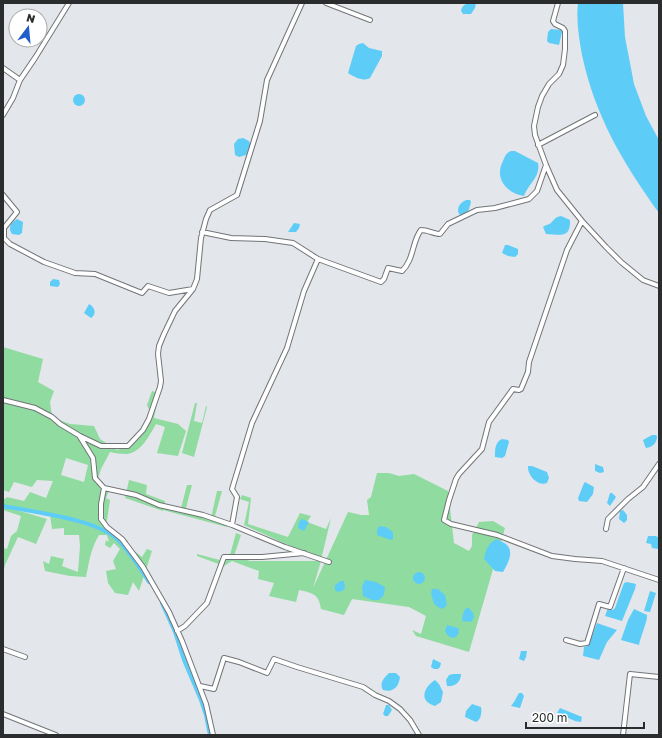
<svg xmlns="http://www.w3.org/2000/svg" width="662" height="738" viewBox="0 0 662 738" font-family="'Golos Text',sans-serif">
  <rect width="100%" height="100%" fill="#e3e6ea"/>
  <path fill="#90db9f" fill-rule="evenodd" d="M3 347 43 359 38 382 54 391 50 402 52 416 3 398Z
    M152 391 159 393 154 418 178 424 186 431 178 456 157 453 165 427 156 424C149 436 141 453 126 454 120 454 115 453 110 452L101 469 97 482 103 493 109 491 106 498 110 500 106 527 115 530 128 541V546L142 557 147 549 152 551 139 591 133 582 128 595 115 593 108 583 106 571 116 569 113 561 120 549 114 543 110 548 105 545 106 540 109 542 107 535H99C91 548 89 562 86 577L70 576 45 571 43 561 49 564 51 556 64 559 62 566 78 572 80 546 79 535H64V528L52 529 50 515 3 506V499H5L7 497 24 501 30 492 46 498 53 481 37 480 32 487 14 482 9 492 3 490V400L35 408 54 418 70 424 94 426 100 439 117 450 130 446C131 443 133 440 136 438 144 431 148 431 146 419L150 412 147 405ZM66 458 88 465 84 482 61 475Z
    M195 403H197L194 421 202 423 206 406 207 407 194 457 182 453Z
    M377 473H389L399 476 414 474 448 491 454 543 469 551 472 546V535L479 522 493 521 505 528 469 652 416 636 412 630 421 634 426 616 409 607 352 599 344 615 321 609C319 594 313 593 299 590L296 602 269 596 274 583 258 579 259 571 232 561 224 566 197 556V554L220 560 223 554 230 555 236 533 241 535 234 556 250 561H321L313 588 348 512 361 515H369L367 500 371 497Z
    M129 480 147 485 146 494 165 501V504L181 508 187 485H192L186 508 211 518 217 491H222L215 516 226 524 227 527 163 510V511L125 498Z
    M242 495 251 498 248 524 288 537 300 513 311 516 307 522 326 529 331 518 321 560 244 525 249 502 240 499Z
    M3 506 47 519 36 544 18 537 5 565 3 573V548L7 549 11 536 17 531 21 516 3 510Z"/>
  <path fill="#5dcdf8" d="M468 3H476L475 8 471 14H463L461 11C462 6 464 5 468 3Z
    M578 3H623L625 37 634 84 646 116 659 140V213C623 163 595 116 582 55 579 38 576 20 578 3Z
    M551 29 561 30 562 32 559 45 549 43 547 41 548 32Z
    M363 43 369 48 382 51V56L370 78C363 82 354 77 348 73L356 46 359 44Z
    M73 100a6 6 0 1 1 12 0a6 6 0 1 1-12 0Z
    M243 138 249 141 251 146 246 155 239 157 235 155 234 144 238 139Z
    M511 151H515L538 163C541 177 528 184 524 196 506 193 494 178 503 161 505 156 506 153 511 151Z
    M466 200H470L471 202C469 209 468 216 460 215L458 212C458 206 460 203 466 200Z
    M561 216 570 220C571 240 558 234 546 234L543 227C545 225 548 225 551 223 555 219 555 217 561 216Z
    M17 219 23 222 22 233 19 235 12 234C8 228 10 223 17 219Z
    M294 223 300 224 299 228 296 232H288Z
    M505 245H508L518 249V254L515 257 508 256 502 253Z
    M53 279 59 280 60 284 58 287 50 286V282Z
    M89 304C95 307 97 314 91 318L84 313Z
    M652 435H656L657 436C657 443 653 447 646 448L645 446 643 440Z
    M502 439 508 440 509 442 505 456 502 458 495 457C495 449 495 442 502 439Z
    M595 464 603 467 604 472 600 473 595 471Z
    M528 466H532L547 472 549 478 547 483C538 487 527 475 528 466Z
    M585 482 594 487 593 494 587 502 579 501 578 498 584 483Z
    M610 493H612L616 497 610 506 607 503Z
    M623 510 627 515V520L624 523 619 519 620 511Z
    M302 519 309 522 304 531 298 528 299 522Z
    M379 526 386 527 393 532V539L391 540 377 535V530Z
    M648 536H656L659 538 658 549 652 548 651 544 646 543Z
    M496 539C500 541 507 543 509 548 513 555 506 567 503 572L495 571 484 559C486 549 488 544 496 539Z
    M413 578a6 6 0 1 1 12 0a6 6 0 1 1-12 0Z
    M365 580 376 582 385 587 384 595 379 600H372L363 596 362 587Z
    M341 581H344L345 587 344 590 338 592 335 590V585Z
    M627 582 636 584 635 589 622 621 605 616 608 608 613 610 615 608 624 583Z
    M432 589H438L445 595 447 605 444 608 441 609 434 604 431 593Z
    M650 591 656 593 650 612 644 611Z
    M466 608H469L473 613 474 617 471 622 462 621C462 617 463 612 466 608Z
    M634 609 647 615C648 620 640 638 639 645L621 640 628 620Z
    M597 623 617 630 607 642 599 660 583 656 584 647 588 646Z
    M447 625 458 628 459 633 456 637C451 639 447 636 445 631Z
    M521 651H527L526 657 524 661 519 659Z
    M433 659 441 663 440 667 438 669H434L431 667Z
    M389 673H396L400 677C399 686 394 693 383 690 379 683 384 678 389 673Z
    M453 674H461C461 682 455 687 447 686L446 680 449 675Z
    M435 680 439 684 443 692 441 702 435 706C418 701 424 687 435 680Z
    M519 693H522L524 696 520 708 511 706 514 702Z
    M472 704 481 707C482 712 481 720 476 722L465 717 466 711Z
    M386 705H389L392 710 388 716H385L383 714Z
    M560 708 582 717 581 722 575 721 557 713Z"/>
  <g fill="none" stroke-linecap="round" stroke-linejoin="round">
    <path stroke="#5dcdf8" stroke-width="4" d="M3 506C33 512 97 519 118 540 130 552 140 568 149 582
      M162 603 175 632 184 660 201 700 206 715 210 735"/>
    <g stroke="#727478" stroke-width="6">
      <path id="minor" d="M326 3 370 20
        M558 3 553 21 555 24 563 28 565 31V49L563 65 559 74 549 84 542 96 538 107 534 126 535 135 546 165 557 190 582 221 606 247 621 262 643 280 659 286
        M3 68 20 80
        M3 115 13 98 20 80 35 58 69 3
        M538 145 595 115
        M3 195 17 212 4 228V238L10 244 44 262 75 273 95 274 142 293 148 286 169 293 193 289
        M582 221 567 250 529 362 528 372 521 389 519 390 513 389 489 422 482 449 459 474 456 479 449 500 444 520 451 524 497 535 552 556 575 559 602 561 659 580
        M202 232 231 238 265 239 293 243 318 259 381 282 384 279 388 268 402 271C414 260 412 241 421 230 428 230 434 234 440 234L448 224 477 210 495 208 529 199 537 191 546 165
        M3 400 35 408 52 417 60 424 80 436 101 446H128L143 430 149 419 160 387 161 381 158 354 159 346 164 334 175 311 193 289 197 279 201 238 206 219 210 210 237 195 260 121 267 80 302 3
        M80 437 93 458 95 478 104 488 136 495 159 505 203 515 232 525 285 547 329 562
        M104 488 101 504V519L107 527 122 539 143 567 169 612 182 641 206 704 213 735
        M232 525 237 497 232 489 252 423 287 348 304 291 318 259
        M606 529 608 519 628 499 643 487 659 464
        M177 631 185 626 207 603 224 557H262L304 553
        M566 640 580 644 587 643 599 604 610 607 624 568
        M3 649 25 657
        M200 686 214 689 224 658 239 662 267 673 274 659 297 667 363 687 375 695 389 701 400 709 410 720 419 735
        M3 714 56 735
        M623 735 630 674 659 677"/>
    </g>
    <use href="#minor" stroke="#fff" stroke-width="4"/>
  </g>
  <rect width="662" height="738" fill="none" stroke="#2a2c2d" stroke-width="8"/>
  <g transform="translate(28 28) rotate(16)"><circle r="19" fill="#ffffff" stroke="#aaabab"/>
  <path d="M0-3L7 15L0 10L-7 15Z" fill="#215eca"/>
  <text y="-6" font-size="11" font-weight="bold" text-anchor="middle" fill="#2a2c2d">N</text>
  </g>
  <path d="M526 722v6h118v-6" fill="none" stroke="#2a2c2d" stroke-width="2"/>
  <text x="532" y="722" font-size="12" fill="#2a2c2d" stroke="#ffffff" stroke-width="3" paint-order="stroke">200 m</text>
</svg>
